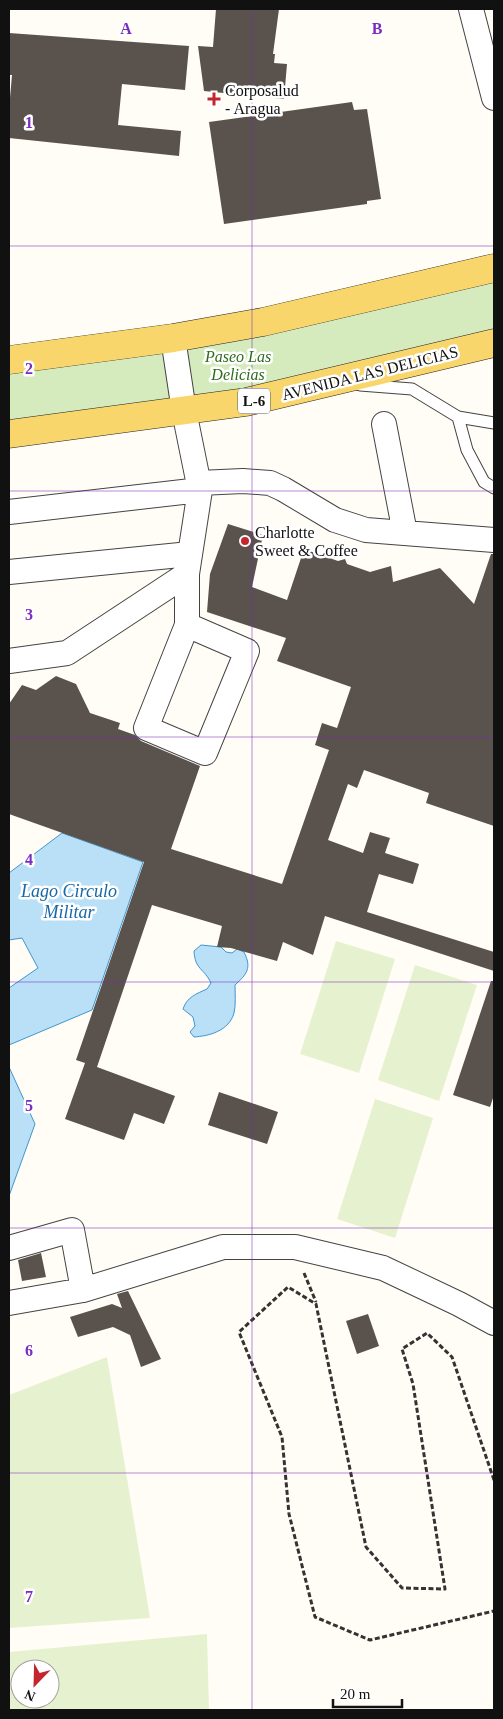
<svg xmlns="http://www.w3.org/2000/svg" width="503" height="1719" viewBox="0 0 503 1719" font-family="'Times New Roman',serif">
  <rect width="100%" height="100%" fill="#fffdf5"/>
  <path fill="#d5ebbd" d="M494 268V343L9 434V360Z"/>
  <path fill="#e6f2cf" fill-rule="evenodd" d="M336 941 395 959 359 1073 300 1054Z
    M415 965 477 985 439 1101 378 1080Z
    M375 1099 433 1118 395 1238 337 1219Z
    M107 1357 150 1618 9 1628V1395Z
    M207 1634 209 1710H9V1652ZM20 1669H50V1699H20Z"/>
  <path fill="#b9e0f7" stroke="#3f96cf" d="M62 833 143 862 92 1010 9 1045V988L38 968 22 938 9 940V873Z
    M201 945 221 947 226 952 232 953 237 949 244 952C252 968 247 974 235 985 235 994 236 1005 234 1013 229 1031 209 1036 194 1037L190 1032 195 1026 193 1017 183 1009C187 997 196 994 207 989L211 983C204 968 195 970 194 951Z
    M9 1067 35 1124 9 1196Z"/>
  <path fill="#5a524d" d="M216 9H279L273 54H275L274 63 287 64 284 99 204 91 198 46 213 47Z
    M9 33 189 46 185 90 122 84 118 125 181 131 179 156 9 138V109L12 75H9Z
    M352 102 354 110 367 109 381 199 367 201V204L224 224 209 122Z
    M228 524 263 535 252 587 287 600 304 549 338 561 345 559 347 564 370 572 391 566 393 582 440 568 474 604 491 554H494V826L426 803 429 793 364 770 357 788 348 784 328 840 363 853 370 832 390 838 385 853 419 864 413 884 379 874 367 912 494 952V971L325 916 313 955 283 942 277 961 231 948 217 947 222 926 152 905 97 1067 175 1096 164 1124 134 1113 124 1140 65 1119 85 1063 76 1060 144 862 9 814V704L22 685 36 690 56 676 76 684 90 713 120 723 118 729 135 735 141 741 200 766 171 849 282 884 329 750 315 745 322 723 337 728 351 687 277 661 286 638 207 612 210 574Z
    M491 981H494V1095L490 1107 453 1095Z
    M219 1092 278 1112 267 1144 208 1125Z
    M41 1253 46 1277 22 1281 18 1260Z
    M128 1291 161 1359 141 1367 130 1335 113 1327 78 1337 70 1317 112 1304 122 1308 117 1294Z
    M368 1314 379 1346 357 1354 346 1321Z"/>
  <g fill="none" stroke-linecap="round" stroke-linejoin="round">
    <g stroke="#444" stroke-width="13">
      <path id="service" d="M360 385 412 389 458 417 467 450 484 482 494 488
        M458 417 494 423"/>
    </g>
    <g stroke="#444" stroke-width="26">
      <path id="minor" d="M471 9 494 98
        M173 338 184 411 200 490 187 574V625L146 728 205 753 247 651 187 625
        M384 424 405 533
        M199 483 243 481 270 483 283 489 335 520 366 530 494 540
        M9 512 200 490
        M9 572 190 554
        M9 661 67 653 187 574
        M9 1248 72 1230 83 1290 9 1303
        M83 1290 223 1247H295L383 1268 459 1304 494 1323"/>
    </g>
    <g stroke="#222" stroke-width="29">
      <path id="primary" d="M9 360 173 338 263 322 494 268
        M9 434 246 402 494 343"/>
    </g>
    <path stroke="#333" stroke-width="3" stroke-dasharray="5 2.5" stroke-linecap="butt" d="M304 1273 316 1302
      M494 1480 452 1357 427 1333 402 1349 413 1384 445 1589 402 1588 366 1547 316 1304 288 1287 239 1332 282 1437 289 1514 315 1617 370 1640 494 1611"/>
    <use href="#service" stroke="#fff" stroke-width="11"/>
    <use href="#minor" stroke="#fff" stroke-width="24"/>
    <use href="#primary" stroke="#f9d66b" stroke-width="28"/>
  </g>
  <path fill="none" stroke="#7b2cbf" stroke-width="1" stroke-opacity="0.55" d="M252 9V1710M9 246H494M9 491H494M9 737H494M9 982H494M9 1228H494M9 1473H494"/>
  <g fill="#c4262e" stroke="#fff" stroke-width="2">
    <path d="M211.5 91.5h5v5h5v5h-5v5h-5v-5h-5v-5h5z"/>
    <circle cx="245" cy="541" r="5"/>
  </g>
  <g text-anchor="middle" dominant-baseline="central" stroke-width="5" stroke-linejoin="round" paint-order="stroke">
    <rect fill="#fff" stroke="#585858" stroke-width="1" x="238" y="388.5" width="32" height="25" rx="4"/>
    <g font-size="15" font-weight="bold" fill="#111">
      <text x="254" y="401">L-6</text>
    </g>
    <g font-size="16" fill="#111" stroke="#fff" text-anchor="start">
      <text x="225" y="90">Corposalud<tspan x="225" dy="18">- Aragua</tspan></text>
      <text x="255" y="532">Charlotte<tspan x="255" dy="18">Sweet &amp; Coffee</tspan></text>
    </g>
    <g font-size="16" font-style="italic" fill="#2f6b1f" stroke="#fff">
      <text x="238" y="356">Paseo Las<tspan x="238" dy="18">Delicias</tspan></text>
    </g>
    <g font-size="16" fill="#111" stroke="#fff">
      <text transform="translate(370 373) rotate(-14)">AVENIDA LAS DELICIAS</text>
    </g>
    <g font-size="18" font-style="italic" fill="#1768a6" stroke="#fff">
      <text x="69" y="891">Lago Circulo<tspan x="69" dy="21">Militar</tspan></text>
    </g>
  </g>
  <g font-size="16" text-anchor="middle" font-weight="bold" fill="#7b2cbf" stroke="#fff" stroke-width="5" stroke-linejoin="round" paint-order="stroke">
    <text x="126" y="34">A</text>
    <text x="377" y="34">B</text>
    <text x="29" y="128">1</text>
    <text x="29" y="374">2</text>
    <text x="29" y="620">3</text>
    <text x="29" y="865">4</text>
    <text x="29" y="1111">5</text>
    <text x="29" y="1356">6</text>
    <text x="29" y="1602">7</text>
  </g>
  <rect width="503" height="1719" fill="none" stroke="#111111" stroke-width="20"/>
  <g transform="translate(35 1684) rotate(203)"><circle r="24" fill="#ffffff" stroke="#a0a0a0"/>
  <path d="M0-4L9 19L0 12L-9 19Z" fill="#c4262e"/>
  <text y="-8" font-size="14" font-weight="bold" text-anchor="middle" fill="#111111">N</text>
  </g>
  <path d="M333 1699v8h69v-8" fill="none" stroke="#111111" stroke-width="2.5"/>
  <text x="340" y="1699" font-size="15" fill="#111111" stroke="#ffffff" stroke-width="4" paint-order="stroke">20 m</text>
</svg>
